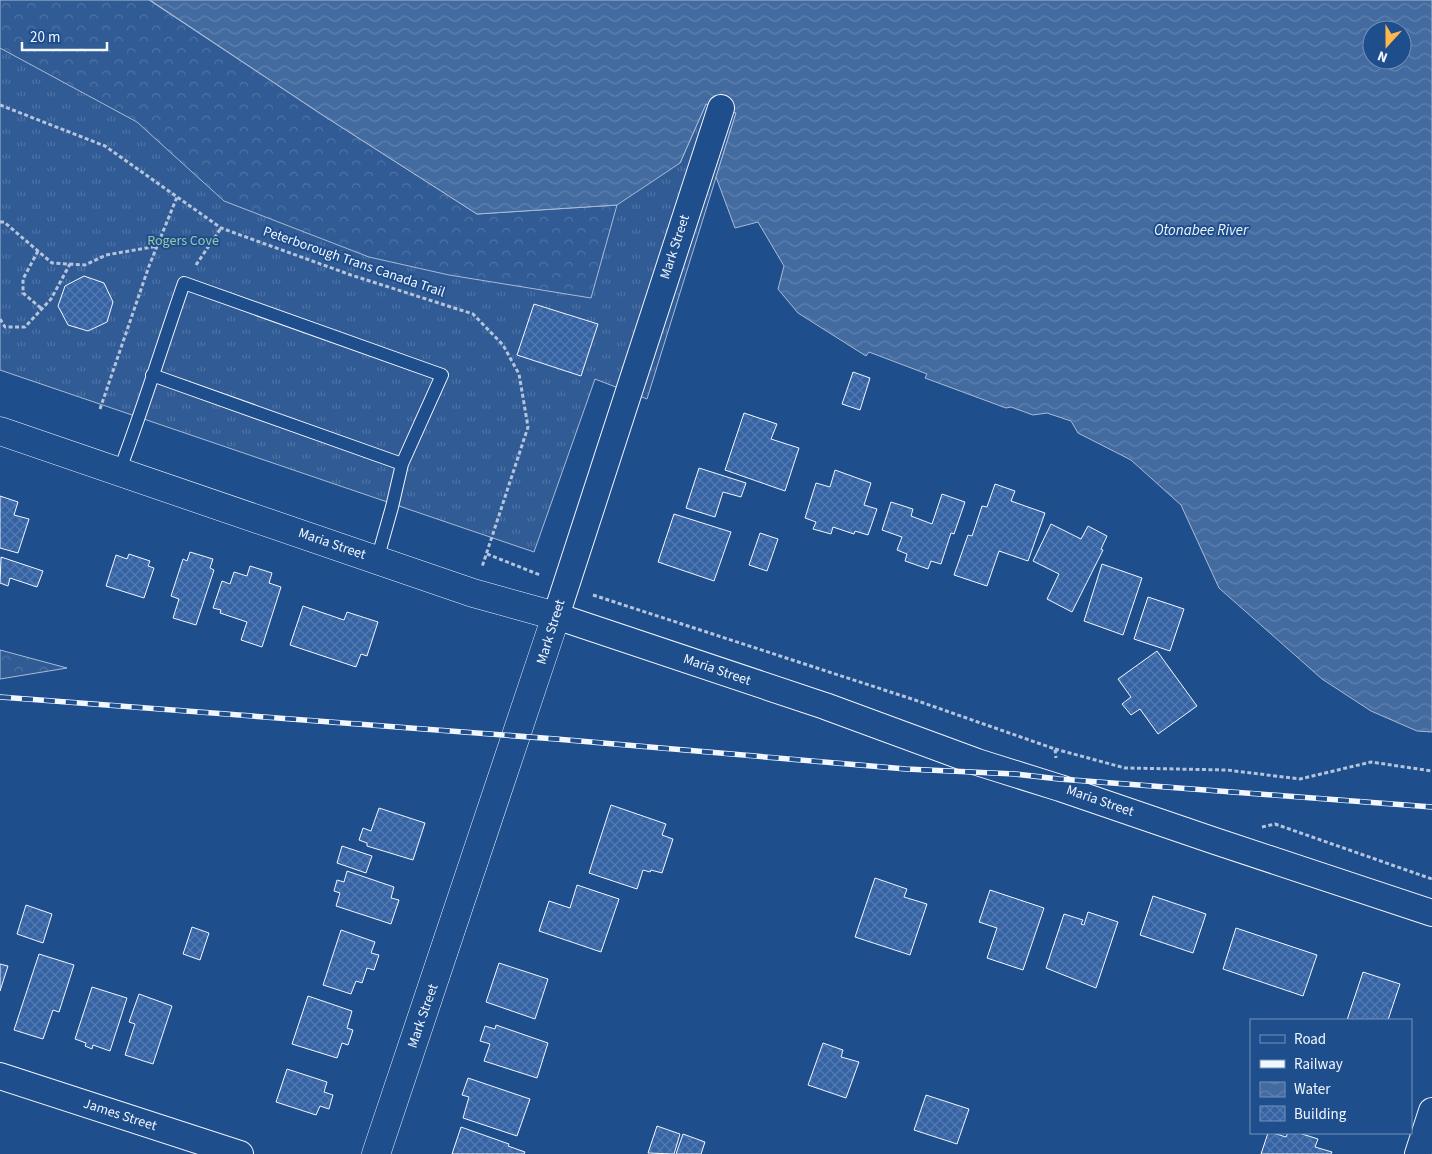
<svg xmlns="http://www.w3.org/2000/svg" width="1432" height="1154" viewBox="0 0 1432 1154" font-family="'Source Sans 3',sans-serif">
  <defs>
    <pattern id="grass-tufts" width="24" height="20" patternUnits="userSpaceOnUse" patternTransform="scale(1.25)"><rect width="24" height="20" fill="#305b95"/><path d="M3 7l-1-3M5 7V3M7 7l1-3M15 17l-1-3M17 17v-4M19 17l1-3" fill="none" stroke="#4e73a5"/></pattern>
    <pattern id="forest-crowns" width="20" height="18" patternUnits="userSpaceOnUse" patternTransform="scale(1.25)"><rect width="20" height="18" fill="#305b95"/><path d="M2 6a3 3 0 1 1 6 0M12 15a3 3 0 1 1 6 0" fill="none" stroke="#4e73a5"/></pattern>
    <pattern id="water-waves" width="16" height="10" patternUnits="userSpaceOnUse" patternTransform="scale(1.25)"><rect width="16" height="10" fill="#446ba0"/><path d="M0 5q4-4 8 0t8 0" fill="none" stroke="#5f81ae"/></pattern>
    <pattern id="building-cross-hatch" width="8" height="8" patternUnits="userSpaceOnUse" patternTransform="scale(1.25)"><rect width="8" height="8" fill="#3563a3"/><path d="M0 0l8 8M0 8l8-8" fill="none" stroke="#537ab1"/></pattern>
  </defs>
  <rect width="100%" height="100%" fill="#1f4e8c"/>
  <path fill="url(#grass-tufts)" stroke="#a8bbd7" d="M0 0H149L321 114 680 163 706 104 736 113 647 399 595 379 534 552 0 370Z"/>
  <path fill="url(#forest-crowns)" stroke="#a8bbd7" d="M0 0H149L321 114 477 214 617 205 591 298 449 275 369 257 224 201 137 122 0 48Z
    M0 650 67 668 0 679Z"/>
  <path fill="url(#water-waves)" stroke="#a8bbd7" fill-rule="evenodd" d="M150 0H1432V732L1417 731 1371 711 1322 679 1219 588 1181 505 1131 460 1078 433 1071 421 1047 413 1033 415 1011 407 1006 408 925 378 927 374 869 352 866 356 798 313 778 289 784 266 758 222 735 228 716 177 736 113 706 104 680 163 617 205 477 214 321 114ZM1372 30H1402V60H1372Z"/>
  <path fill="url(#building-cross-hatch)" stroke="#f2f6ff" d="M84 276 104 283 113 302 107 322 88 331 68 325 58 306 65 286Z
    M534 304 598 324 581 376 517 355Z
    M853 372 870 378 860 410 842 404Z
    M744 413 777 424 771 439 799 448 785 491 725 470Z
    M699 468 746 483 741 497 723 492 715 517 686 508Z
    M835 470 871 483 864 505 877 509 868 535 855 531 854 534 833 527 831 534 813 529 816 522 805 518 816 483 830 487Z
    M995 484 1015 491 1011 501 1045 513 1028 561 999 551 987 586 954 575 968 535 972 536 982 506 987 507Z
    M942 494 965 502 954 534 951 533 941 564 931 561 928 569 905 561 907 554 897 550 902 537 882 530 891 502 913 509 911 516 932 524Z
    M0 496 18 502 14 515 29 519 18 553 0 548Z
    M674 514 731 532 714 581 658 562Z
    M1051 524 1081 539 1088 526 1107 536 1101 549 1103 550 1072 612 1047 599 1059 574 1033 561Z
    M760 533 778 539 767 571 749 565Z
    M190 552 213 559 210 568 214 570 196 625 173 618 179 599 171 596 183 559 187 561Z
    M129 554 150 561 148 566 154 568 144 598 106 586 116 555 127 559Z
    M1 557 43 571 37 587 10 578 8 586 0 583Z
    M1102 564 1142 578 1123 635 1084 621Z
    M250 566 272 573 269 583 281 587 262 647 241 640 247 622 220 613 221 610 213 608 222 581 230 584 234 572 247 576Z
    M1148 597 1184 609 1170 651 1134 639Z
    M303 606 344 620 347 612 378 622 367 656 361 654 356 667 290 645Z
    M1157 651 1197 706 1158 734 1140 709 1131 715 1122 704 1131 697 1118 679Z
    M611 805 666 824 662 835 673 839 662 873 651 870 650 872 643 870 637 889 589 873Z
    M379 808 425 823 413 860 367 846V843L359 840 363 828 371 831Z
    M342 846 372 856 366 873 337 863Z
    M347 871 394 887 391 898 399 900 391 924 336 906 340 893 334 891 337 880 344 882Z
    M875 878 907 889 904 897 927 904 910 955 855 937Z
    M577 885 619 899 601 952 539 931 549 901 570 908Z
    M990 890 1044 908 1023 970 987 958 997 928 979 922Z
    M1153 896 1206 914 1193 953 1140 935Z
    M26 905 52 914 43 943 17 934Z
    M1088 912 1118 922 1096 988 1046 968 1064 914 1083 920 1081 924 1084 925Z
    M192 927 209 933 200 960 183 954Z
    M1236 928 1317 955 1303 996 1223 969Z
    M341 930 375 942 371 953 379 955 374 970 367 968 362 983 356 981 351 994 323 985Z
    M39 954 74 965 59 1012 53 1010 43 1039 14 1030Z
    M499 963 548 979 535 1019 486 1002Z
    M0 964 8 966 0 991Z
    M1363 972 1400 984 1388 1020H1347Z
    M92 987 127 998 110 1051 93 1045 92 1049 85 1046 86 1043 75 1039Z
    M139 994 172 1006 153 1064 125 1055 135 1024 129 1022Z
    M308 996 352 1011 347 1028 353 1030 348 1045 342 1043 337 1058 292 1044Z
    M496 1025 548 1043 537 1078 484 1061 490 1044 480 1041 485 1026 495 1029Z
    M823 1043 843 1050 841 1057 859 1062 846 1098 808 1085Z
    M287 1069 327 1082 324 1092 333 1095 329 1109 320 1106 316 1115 276 1102Z
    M468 1078 530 1099 517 1136 463 1118 469 1097 462 1095Z
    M926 1095 969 1109 957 1144 914 1130Z
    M657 1126 680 1134 674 1154 648 1153Z
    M461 1127 509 1144 508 1146 525 1152 524 1154H452Z
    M1268 1133H1273L1286 1137 1288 1133H1299L1318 1139 1315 1147 1332 1152 1331 1154H1261Z
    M683 1134 705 1142 701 1154H676Z"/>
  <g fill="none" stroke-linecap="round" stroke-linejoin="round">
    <g stroke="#f2f6ff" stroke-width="14">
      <path id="service" d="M152 375 402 464
        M119 472C143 409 162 346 184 283L442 375 402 464 392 507 377 560"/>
    </g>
    <g stroke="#f2f6ff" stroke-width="28">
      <path id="minor" d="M721 108 556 616 825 706 977 762 1060 788 1212 840 1432 913
        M0 1076 240 1154
        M1418 1154 1432 1111"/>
    </g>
    <g stroke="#f2f6ff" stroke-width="29">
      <path id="tertiary" d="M0 431 473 593 556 616 376 1154"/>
    </g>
    <path stroke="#b3c4dc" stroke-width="3" stroke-dasharray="4 2.5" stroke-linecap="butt" d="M0 105 105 146 221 228 351 275 473 314 503 345 519 374 528 427 482 567
      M0 222H4L52 263 85 265 106 255 158 246
      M38 251 23 279V293L42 309
      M196 265 221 228
      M0 319 5 327H25L51 299 70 264
      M100 409 149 266 177 197
      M487 554 540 575
      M593 595 915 700 1055 749 1056 758
      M1055 749 1125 768 1227 770 1300 779 1371 762 1432 771
      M1262 827 1275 824 1432 879"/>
    <use href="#service" stroke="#1f4e8c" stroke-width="12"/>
    <use href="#minor" stroke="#1f4e8c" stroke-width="26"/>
    <use href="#tertiary" stroke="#1f4e8c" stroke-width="28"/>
    <g stroke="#f2f6ff" stroke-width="5.5">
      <path id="rail" d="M0 697 556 739 906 769 1015 774 1059 779 1432 807"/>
    </g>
    <use href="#rail" stroke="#1f4e8c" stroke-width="4" stroke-dasharray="11" stroke-linecap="butt"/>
  </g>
  <g text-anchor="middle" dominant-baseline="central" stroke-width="4" stroke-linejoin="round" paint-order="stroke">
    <g font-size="14" fill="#97c8a6" stroke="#1f4e8c">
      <text x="183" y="241">Rogers Cove</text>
    </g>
    <g font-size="14" fill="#f2f6ff" stroke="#1f4e8c">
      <text transform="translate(675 247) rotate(-72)">Mark Street</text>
      <text transform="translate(354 262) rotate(19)">Peterborough Trans Canada Trail</text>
      <text transform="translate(332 544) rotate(19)">Maria Street</text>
      <text transform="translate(551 632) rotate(-73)">Mark Street</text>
      <text transform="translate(717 670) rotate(19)">Maria Street</text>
      <text transform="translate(1100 801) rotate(19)">Maria Street</text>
      <text transform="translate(423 1016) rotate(-71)">Mark Street</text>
      <text transform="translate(120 1115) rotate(18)">James Street</text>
    </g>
    <g font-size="15" font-style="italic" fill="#f2f6ff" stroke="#1f4e8c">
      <text x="1201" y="230">Otonabee River</text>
    </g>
  </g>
  <rect x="1250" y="1019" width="162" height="115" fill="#1f4e8c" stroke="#7391ba"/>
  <rect x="1260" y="1035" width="25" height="8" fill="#1f4e8c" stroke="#7391ba"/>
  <text x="1294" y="1044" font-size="15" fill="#f2f6ff">Road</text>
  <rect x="1260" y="1060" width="25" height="8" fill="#f2f6ff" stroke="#7391ba"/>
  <text x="1294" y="1069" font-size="15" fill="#f2f6ff">Railway</text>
  <rect x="1260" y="1082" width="25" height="15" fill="url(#water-waves)" stroke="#7391ba"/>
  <text x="1294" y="1094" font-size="15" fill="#f2f6ff">Water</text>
  <rect x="1260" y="1106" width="25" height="15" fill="url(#building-cross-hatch)" stroke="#7391ba"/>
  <text x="1294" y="1119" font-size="15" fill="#f2f6ff">Building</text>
  <g transform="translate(1387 45) rotate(201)"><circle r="24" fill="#1f4e8c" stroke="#7391ba"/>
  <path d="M0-4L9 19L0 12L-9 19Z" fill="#ffb74d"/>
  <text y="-8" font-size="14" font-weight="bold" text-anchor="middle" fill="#f2f6ff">N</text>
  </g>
  <path d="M22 42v8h85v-8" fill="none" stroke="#f2f6ff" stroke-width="2.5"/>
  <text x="30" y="42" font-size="15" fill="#f2f6ff" stroke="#1f4e8c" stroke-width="4" paint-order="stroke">20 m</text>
</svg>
